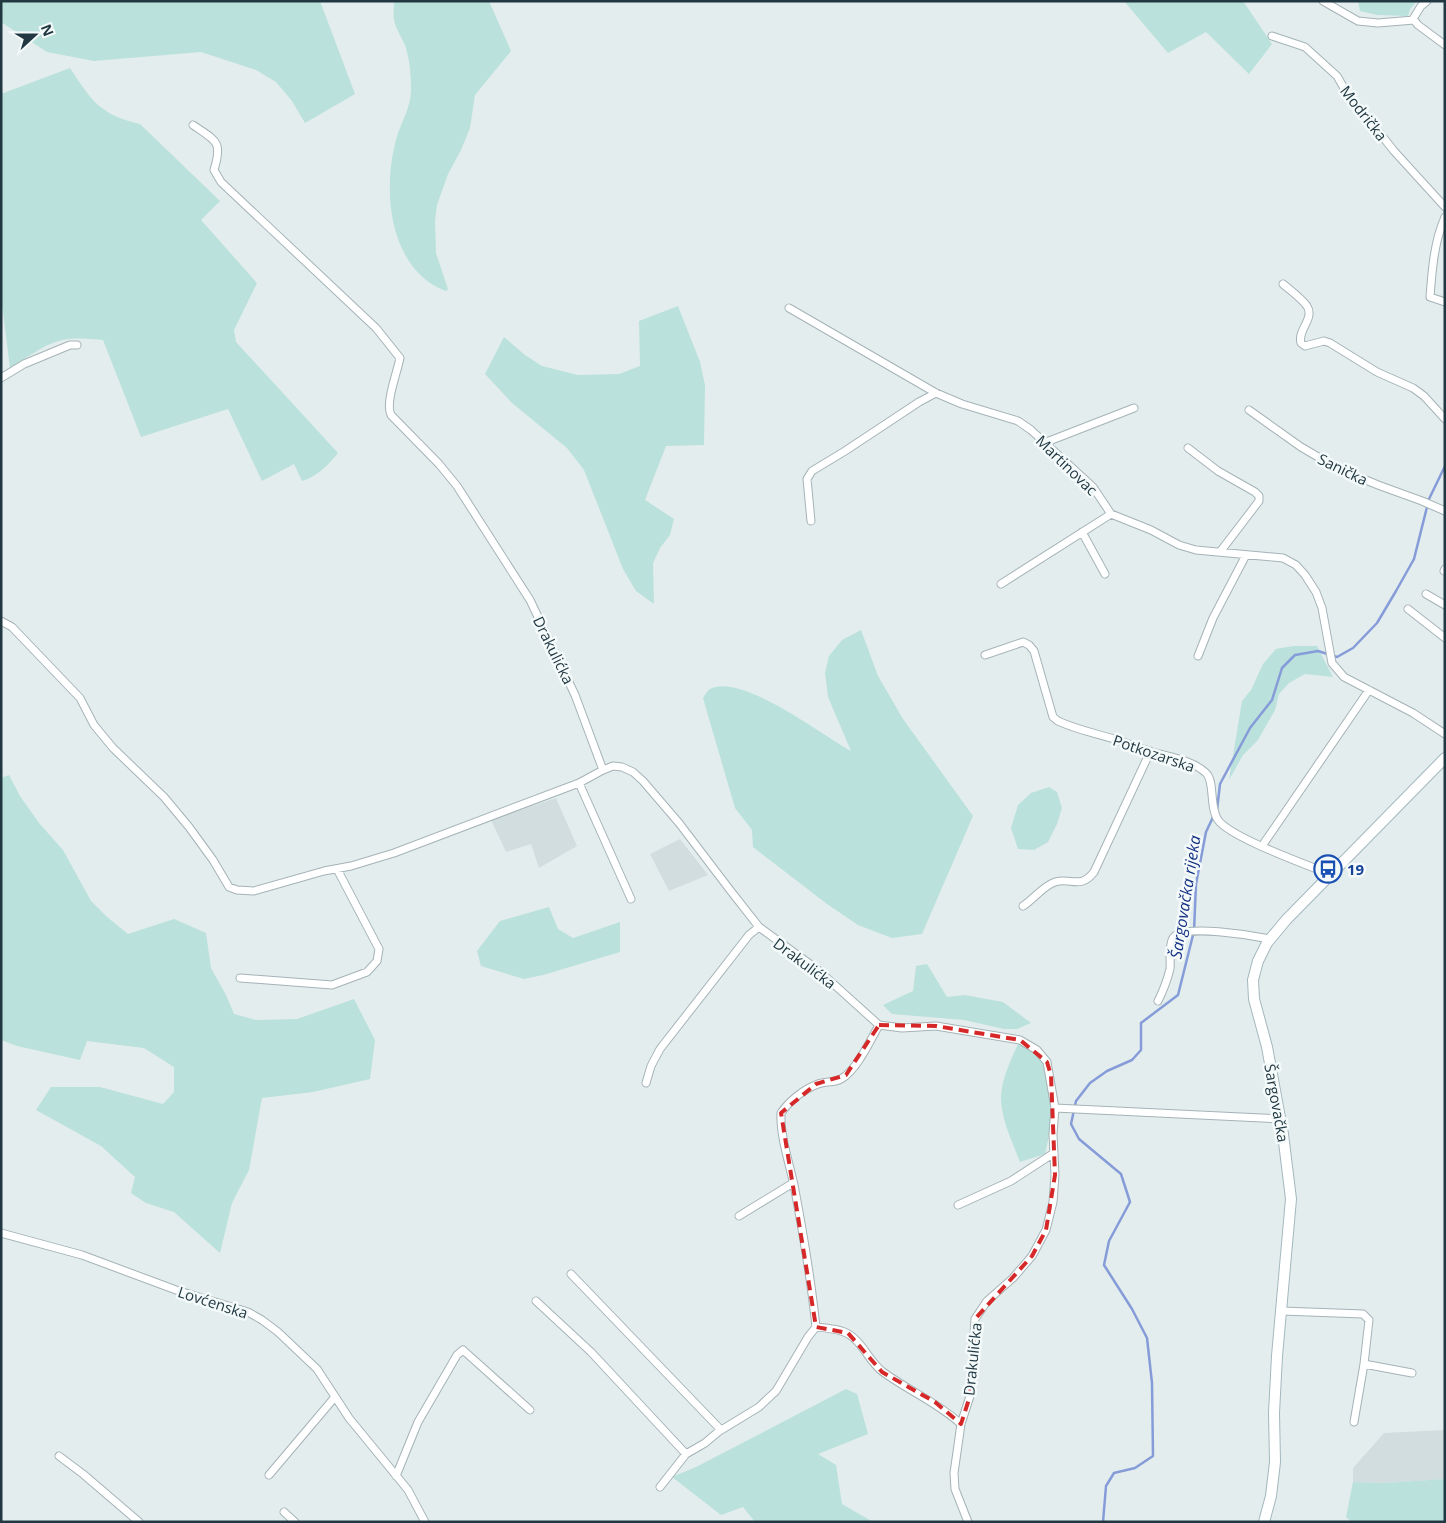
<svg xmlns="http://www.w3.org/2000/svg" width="1446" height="1523" viewBox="0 0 1446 1523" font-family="'Open Sans',sans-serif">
  <rect width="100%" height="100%" fill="#e3edee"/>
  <path fill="#d1ddde" d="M556 798 577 846 539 868 531 844 506 852 491 820Z
    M680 839 708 875 669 891 650 854Z
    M1445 1430V1479L1385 1483 1353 1482V1468L1384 1433Z"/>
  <path fill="#bae1db" d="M1 1H320L355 94 305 123 292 101 276 82 256 70 201 52 94 61 47 52 1 22Z
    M394 1H489L511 51 475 95 470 128 461 150 448 174 437 205 435 221 436 253 448 289 446 291C391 271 382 195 395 144 399 125 411 109 411 90 411 76 410 62 406 48 403 39 396 30 394 20 393 14 394 7 394 1Z
    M1124 1H1243L1272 44 1249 74 1206 32 1168 53Z
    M1358 1H1417L1410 9 1408 16 1377 15 1360 11Z
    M70 68C91 100 100 115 140 124L220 201 201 220 257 283 234 330 236 342 338 453C327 466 318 476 302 481L294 464 262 481 228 409 141 437 103 340C88 339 73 337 59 341 45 344 23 360 10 368L1 296V94Z
    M678 306 700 362 705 385 704 445 666 446 645 500 674 519 670 535 660 548 653 563 654 604 636 591 623 569 584 470 567 448 512 403 485 374 504 337 525 355 542 366 578 375 619 374 640 366 639 321Z
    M861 630 878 676 903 719 973 816 922 934 892 938 858 925 827 904 753 847 752 830 735 808 703 698C705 695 707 691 710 689 741 672 823 736 851 751L828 697 825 673 829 656 842 640Z
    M1293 646H1317L1333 677 1305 674 1289 683 1279 694 1275 710 1258 740 1243 755 1229 780 1242 701 1251 690 1263 664 1276 649Z
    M9 775 20 796 39 823 63 850 91 901 107 917 128 934 174 919 206 933 211 968 226 995 234 1014 256 1020 297 1019 354 999 375 1040 370 1079 313 1092 262 1098 249 1170 232 1203 220 1253 174 1212 146 1203 131 1193 135 1177 101 1146 36 1110 51 1087H100L163 1104 174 1092V1067L144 1048 87 1041 80 1060 17 1046 1 1040V778Z
    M1049 787 1057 792 1062 808 1057 824 1048 842 1034 850 1018 849 1011 828 1018 805 1031 793Z
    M549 907 558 929 573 938 620 922V952L543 975 524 979 481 966 477 951 500 921Z
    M927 964 947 997 965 995 1003 1002 1031 1023 1017 1029H1004L964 1020 892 1014 883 1005 913 991 916 966Z
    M1020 1040 1037 1050 1051 1075 1050 1131 1045 1154 1020 1162C1012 1141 1000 1117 1001 1095 1003 1075 1012 1057 1020 1040Z
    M846 1389 857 1394 868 1434 818 1454 836 1465 842 1504 873 1522H755L743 1507 721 1515 672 1477 696 1467Z
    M1445 1479V1522H1352L1346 1517 1353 1482 1385 1483Z"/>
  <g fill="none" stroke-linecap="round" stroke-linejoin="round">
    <path stroke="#869cd8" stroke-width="2.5" d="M1217 810 1220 784 1250 728 1272 700 1282 668 1295 655 1318 651 1337 657 1353 648 1377 623 1396 591 1414 559 1429 499 1445 466
      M1103 1522 1106 1486 1114 1473 1135 1468 1153 1456 1152 1383 1147 1338 1132 1309 1104 1265 1109 1241 1130 1202 1121 1174 1079 1139 1071 1124 1076 1101 1090 1083 1107 1071 1132 1060 1141 1050V1023L1178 995 1194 931 1196 884 1206 832 1214 815"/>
    <g stroke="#a5b3b7" stroke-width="9">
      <path id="street" d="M1323 1 1358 21 1378 23 1414 20
        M1427 1 1421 6 1413 19 1418 25 1445 45
        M1272 36 1305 47 1337 76 1348 95 1362 113 1375 127 1394 151 1445 207
        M193 125C216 141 223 141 214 170L221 182 376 328 400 358C397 373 385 403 391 415L439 464 457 486 530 600 575 695 603 770 613 766 622 767 633 772 643 781 679 823 730 890 759 927 818 970 879 1025 902 1028 936 1026 1020 1040 1037 1050 1047 1062 1055 1108 1053 1134 1055 1175 1053 1202 1046 1230 1032 1256 1013 1278 987 1301 975 1319 970 1396 961 1424 954 1473 955 1489 968 1522
        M1445 217C1434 242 1432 270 1430 297L1445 302
        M1283 284C1290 290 1301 298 1307 306 1315 319 1297 330 1301 343L1305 346 1324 341 1330 343 1377 372 1413 388 1424 396 1445 419
        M789 308 936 393 962 404 1018 421 1031 430 1093 487 1111 514 1151 530 1179 545 1196 550 1283 558 1296 565 1305 575 1316 592 1322 608 1332 663 1344 677 1413 713 1445 734
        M1 378 24 364 70 345H77
        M1249 410 1301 447 1337 468 1378 485 1422 501 1445 511
        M1044 443 1134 408
        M1188 448 1218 471 1255 492 1259 496V501L1220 552
        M811 521 807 479 812 471 845 451 919 402 936 393
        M1082 532 1105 574
        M1444 571 1445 569
        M1001 584 1111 514
        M1426 594 1445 605
        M1408 609 1445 638
        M1 621 12 627 80 698 94 725 113 748 164 797 189 827 213 860 229 887 237 890 254 891 324 871 351 866 394 853 579 783 603 770
        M985 655 1023 642 1029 645 1034 651 1053 717 1058 721C1077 730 1099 734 1120 741 1130 744 1139 748 1149 751 1167 757 1191 759 1206 773 1215 781 1209 807 1218 820 1231 838 1308 865 1332 875
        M1198 656 1213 618 1246 555
        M579 783 631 899
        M1262 846 1369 690
        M1023 906C1034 899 1043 886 1055 882 1071 877 1080 890 1094 872L1150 752
        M240 978 332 985 367 972 377 961 379 949 337 869
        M1158 1001C1163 991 1167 981 1170 969 1171 960 1168 947 1173 938 1181 923 1255 936 1270 939
        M646 1083 651 1066 660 1049 749 935 759 927
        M1055 1108 1280 1119
        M958 1205 1011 1181 1054 1153
        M739 1216 793 1183
        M1 1233 82 1255 176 1290 248 1312 262 1320 278 1332 317 1369 349 1418 408 1490 425 1522
        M571 1274 721 1430
        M536 1301 591 1352 686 1454
        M1282 1311 1363 1314 1369 1320 1364 1364 1354 1422
        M816 1327C827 1328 841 1329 850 1335 864 1344 869 1362 883 1372 909 1391 937 1402 961 1424
        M1364 1364 1412 1373
        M59 1456 83 1474 139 1522
        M269 1475 335 1397
        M396 1476 418 1422 457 1355 463 1350 530 1410
        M660 1487 686 1454 705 1443 718 1432 759 1407 776 1391 808 1337 816 1327C811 1279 803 1232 794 1185 789 1162 780 1136 781 1113 789 1101 804 1089 818 1084 825 1081 834 1083 841 1079 857 1070 870 1041 879 1025
        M284 1512 295 1522"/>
    </g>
    <g stroke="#a3b8be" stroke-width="12">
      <path id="secondary" d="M1264 1522 1271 1496 1275 1462 1274 1413 1277 1356 1291 1199 1283 1134 1267 1047 1254 999 1253 980 1258 961 1267 943 1286 920 1445 758"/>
    </g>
    <use href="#street" stroke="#fff" stroke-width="7"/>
    <use href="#secondary" stroke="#fff" stroke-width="10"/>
  </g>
  <path fill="none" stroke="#d62828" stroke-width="4" stroke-dasharray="10 6" stroke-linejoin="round" d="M879 1025 936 1026 1020 1040 1047 1062 1051 1075 1055 1175 1046 1230 1032 1256 975 1319 970 1396 961 1424 935 1402 882 1372 848 1333 816 1327 781 1113 816 1084 846 1075Z"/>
  <defs>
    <g id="bus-ring" transform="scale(1.4375)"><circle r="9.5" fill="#f4fafa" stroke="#1a4fb4" stroke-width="1.5"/><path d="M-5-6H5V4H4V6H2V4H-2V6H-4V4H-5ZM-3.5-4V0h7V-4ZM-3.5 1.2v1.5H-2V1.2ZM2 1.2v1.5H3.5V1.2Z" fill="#1a4fb4"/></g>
  </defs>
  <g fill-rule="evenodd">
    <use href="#bus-ring" x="1328" y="869"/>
  </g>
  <g text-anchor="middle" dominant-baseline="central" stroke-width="5" stroke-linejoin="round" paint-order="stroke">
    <g font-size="15" fill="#213842" stroke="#f4fafa">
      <text transform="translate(1364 113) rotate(52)">Modrička</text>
      <text transform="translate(1067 465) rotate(44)">Martinovac</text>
      <text transform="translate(1343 469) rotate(26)">Sanička</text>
      <text transform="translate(554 650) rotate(64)">Drakulićka</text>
      <text transform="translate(1154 753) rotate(19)">Potkozarska</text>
      <text transform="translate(805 963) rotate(37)">Drakulićka</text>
      <text transform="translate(1277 1103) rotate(80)">Šargovačka</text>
      <text transform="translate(213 1302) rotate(18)">Lovćenska</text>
      <text transform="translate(972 1359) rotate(-84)">Drakulićka</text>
    </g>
    <g font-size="15" font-weight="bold" fill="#164399" stroke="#f4fafa" text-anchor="start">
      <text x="1347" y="869">19</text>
    </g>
    <g font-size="16" font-style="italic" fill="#153184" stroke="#f4fafa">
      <text transform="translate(1185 897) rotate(-81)">Šargovačka rijeka</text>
    </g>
  </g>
  <rect width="1446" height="1523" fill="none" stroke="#213842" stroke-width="5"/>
  <g transform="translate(35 35) rotate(69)" stroke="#f4fafa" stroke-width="4" paint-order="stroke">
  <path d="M0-4L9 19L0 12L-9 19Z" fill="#213842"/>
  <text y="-8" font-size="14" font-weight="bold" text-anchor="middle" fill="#213842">N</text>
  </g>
</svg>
